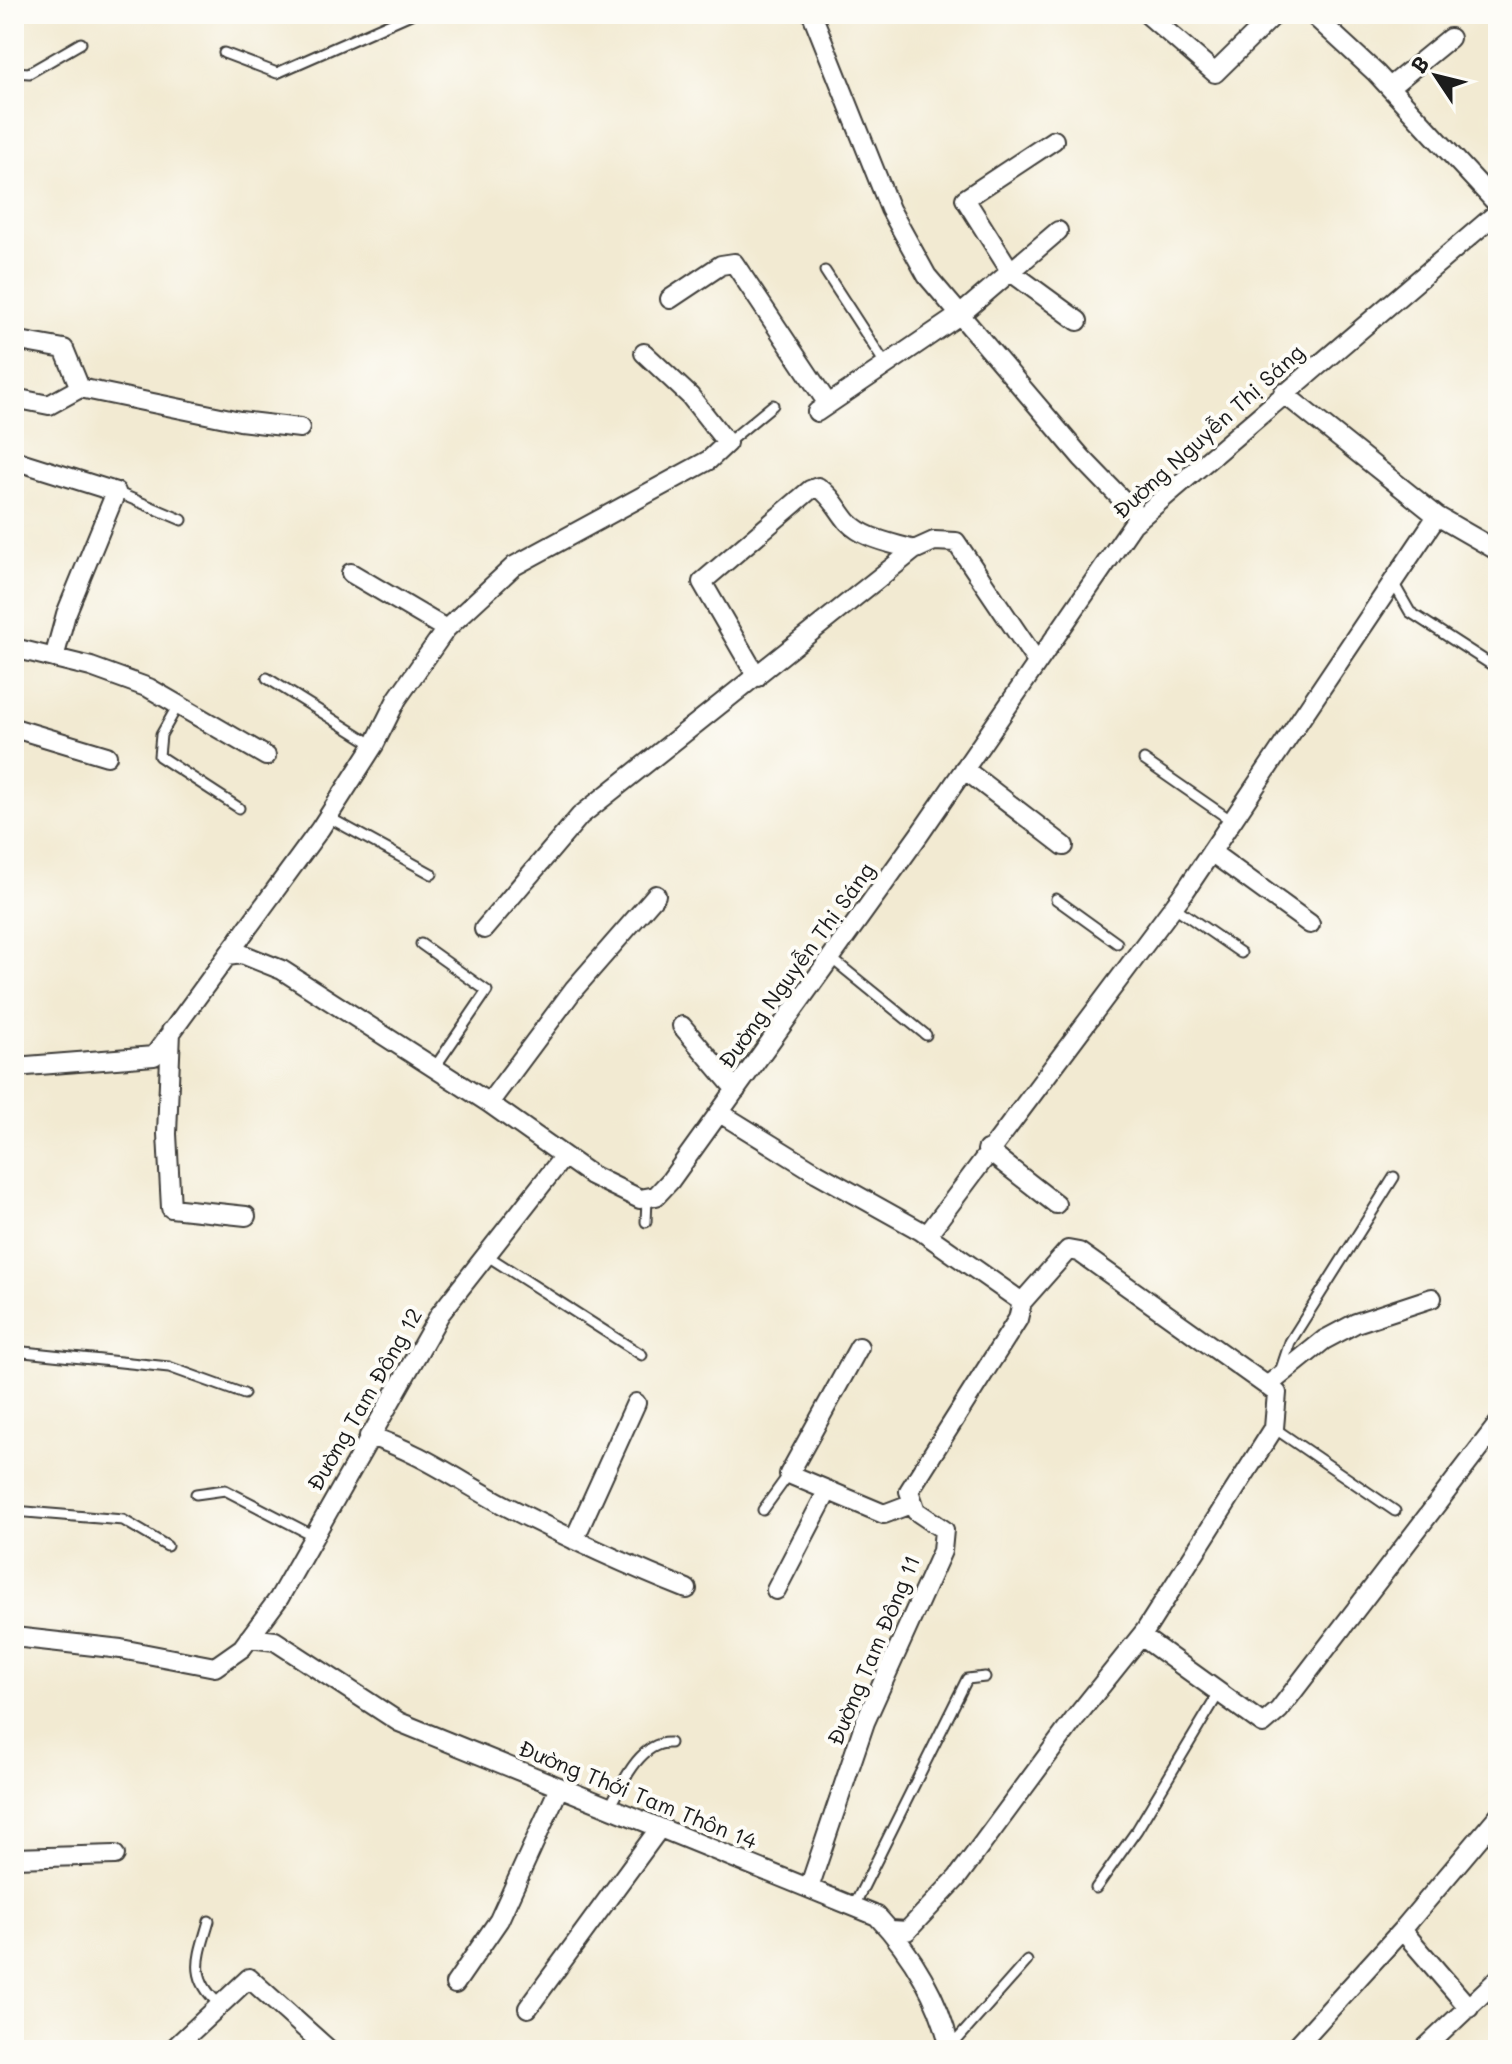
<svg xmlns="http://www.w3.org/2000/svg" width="1512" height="2064" viewBox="0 0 1512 2064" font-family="Mali,sans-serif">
  <rect width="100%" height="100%" fill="#fdfcf7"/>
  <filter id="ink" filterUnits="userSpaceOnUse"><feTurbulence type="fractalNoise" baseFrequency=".0125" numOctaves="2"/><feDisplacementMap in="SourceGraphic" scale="16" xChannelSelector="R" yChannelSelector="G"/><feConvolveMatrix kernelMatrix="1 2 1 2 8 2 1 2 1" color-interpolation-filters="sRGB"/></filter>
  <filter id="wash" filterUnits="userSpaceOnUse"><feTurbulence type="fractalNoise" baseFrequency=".006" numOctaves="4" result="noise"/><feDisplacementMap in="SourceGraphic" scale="32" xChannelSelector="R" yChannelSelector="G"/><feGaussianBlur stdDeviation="1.8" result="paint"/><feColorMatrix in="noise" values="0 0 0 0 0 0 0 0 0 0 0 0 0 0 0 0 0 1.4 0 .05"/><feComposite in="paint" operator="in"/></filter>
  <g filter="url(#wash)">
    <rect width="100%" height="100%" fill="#f2ead2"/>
  </g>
  <g filter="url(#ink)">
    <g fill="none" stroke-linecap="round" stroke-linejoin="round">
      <g stroke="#3c3b37" stroke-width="13">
        <path id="lane" d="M224 53 277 73 411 14
          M14 72 29 73 81 43
          M825 271 886 365
          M727 443 773 405
          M116 492 182 520
          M1394 584 1410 612 1498 669
          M267 678 374 745
          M178 705 161 735 159 756 239 808
          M1144 760 1232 821
          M328 817 432 874
          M1056 899 1117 943
          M1173 906 1241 953
          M421 944 487 991 435 1067
          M831 958 926 1035
          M646 1222 647 1199
          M486 1255 642 1355
          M14 1351 169 1367 244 1394
          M1281 1369 1290 1342 1394 1177
          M1274 1428 1395 1511
          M196 1494 225 1490 314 1536
          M763 1510 789 1474
          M14 1511 123 1520 167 1546
          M609 1808C621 1786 640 1741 670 1743
          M1096 1888 1137 1830 1219 1693
          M854 1906 967 1679 985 1677
          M209 1921C199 1957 188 1976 219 2004
          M950 2048 1027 1961"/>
      </g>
      <g stroke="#3c3b37" stroke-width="22">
        <path id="street" d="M812 14 890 209 927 276 1082 458 1140 518
          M1147 14 1215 73 1275 14
          M1312 14 1376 73 1498 205
          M1390 87 1450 38
          M1054 140 965 199 1011 272 1078 321
          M670 299 721 265 734 263 828 404
          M14 340 64 349 80 388
          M14 398 49 405 80 388 240 421 300 428
          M817 412 961 314 1058 231
          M14 460 116 492 66 614 54 658
          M1437 516 1498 551
          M351 573 446 629
          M14 648 91 667 149 688 266 756
          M757 677 702 582 810 490 818 487C831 495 838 510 848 522 864 539 892 543 914 550
          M14 728 107 756
          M964 769 1064 846
          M1211 852 1310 924
          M484 929 580 816 914 550 934 541 956 542 1037 662
          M227 956 320 829 374 745 397 699 446 629 514 566 709 460 727 443 690 396 644 353
          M682 1026 736 1090
          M171 1031 167 1134 171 1208 246 1216
          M14 1067 154 1056 227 956 242 954 282 970 489 1103 591 1175 640 1199 656 1196 670 1181 919 835 1133 524 1498 212
          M489 1103 574 989 656 895
          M720 1113 817 1173 921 1231 1022 1302 1018 1319 909 1491 916 1511 944 1530 942 1551 865 1722 809 1888
          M987 1150 1056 1204
          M927 1235 1185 891 1437 516 1283 393
          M859 1347 789 1474 884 1514 913 1503
          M1267 1386 1324 1340 1356 1323 1432 1298
          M369 1436C418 1451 458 1480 504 1505 564 1536 624 1564 687 1589
          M574 1540 636 1403
          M776 1590 827 1492
          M1141 1636 1263 1724 1279 1710 1498 1424
          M14 1637 121 1649 215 1667 242 1648 279 1598 440 1314 564 1156
          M249 1638 275 1641 399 1722 877 1916C911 1952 941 2001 950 2050
          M14 1858 115 1855
          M891 1930 907 1931 957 1878 1076 1717 1145 1631 1274 1428 1277 1393 1079 1252 1068 1250 1022 1302
          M455 1984 499 1920 559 1788
          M528 2008 659 1829
          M1469 2008 1402 1930 1498 1816
          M172 2050 249 1978 329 2050
          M1293 2050 1402 1930
          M1423 2050 1498 1979"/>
      </g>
      <use href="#lane" stroke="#fff" stroke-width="9"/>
      <use href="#street" stroke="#fff" stroke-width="18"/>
    </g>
  </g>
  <g text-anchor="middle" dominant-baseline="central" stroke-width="8" stroke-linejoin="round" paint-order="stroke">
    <g font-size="22" fill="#1c1c1c" stroke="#fdfcf7">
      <text transform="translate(1208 431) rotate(-42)">Đường Nguyễn Thị Sáng</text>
      <text transform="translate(796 965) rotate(-54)">Đường Nguyễn Thị Sáng</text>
      <text transform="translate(364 1399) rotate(-60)">Đường Tam Đông 12</text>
      <text transform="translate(873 1650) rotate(-67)">Đường Tam Đông 11</text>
      <text transform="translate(638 1794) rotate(22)">Đường Thới Tam Thôn 14</text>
    </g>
  </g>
  <rect width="1512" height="2064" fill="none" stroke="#fdfcf7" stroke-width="48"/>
  <g transform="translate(1436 76) rotate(305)" stroke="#fdfcf7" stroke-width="6" paint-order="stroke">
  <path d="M0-6L14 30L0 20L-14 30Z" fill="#1c1c1c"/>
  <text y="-12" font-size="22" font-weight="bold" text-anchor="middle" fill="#1c1c1c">B</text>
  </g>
</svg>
